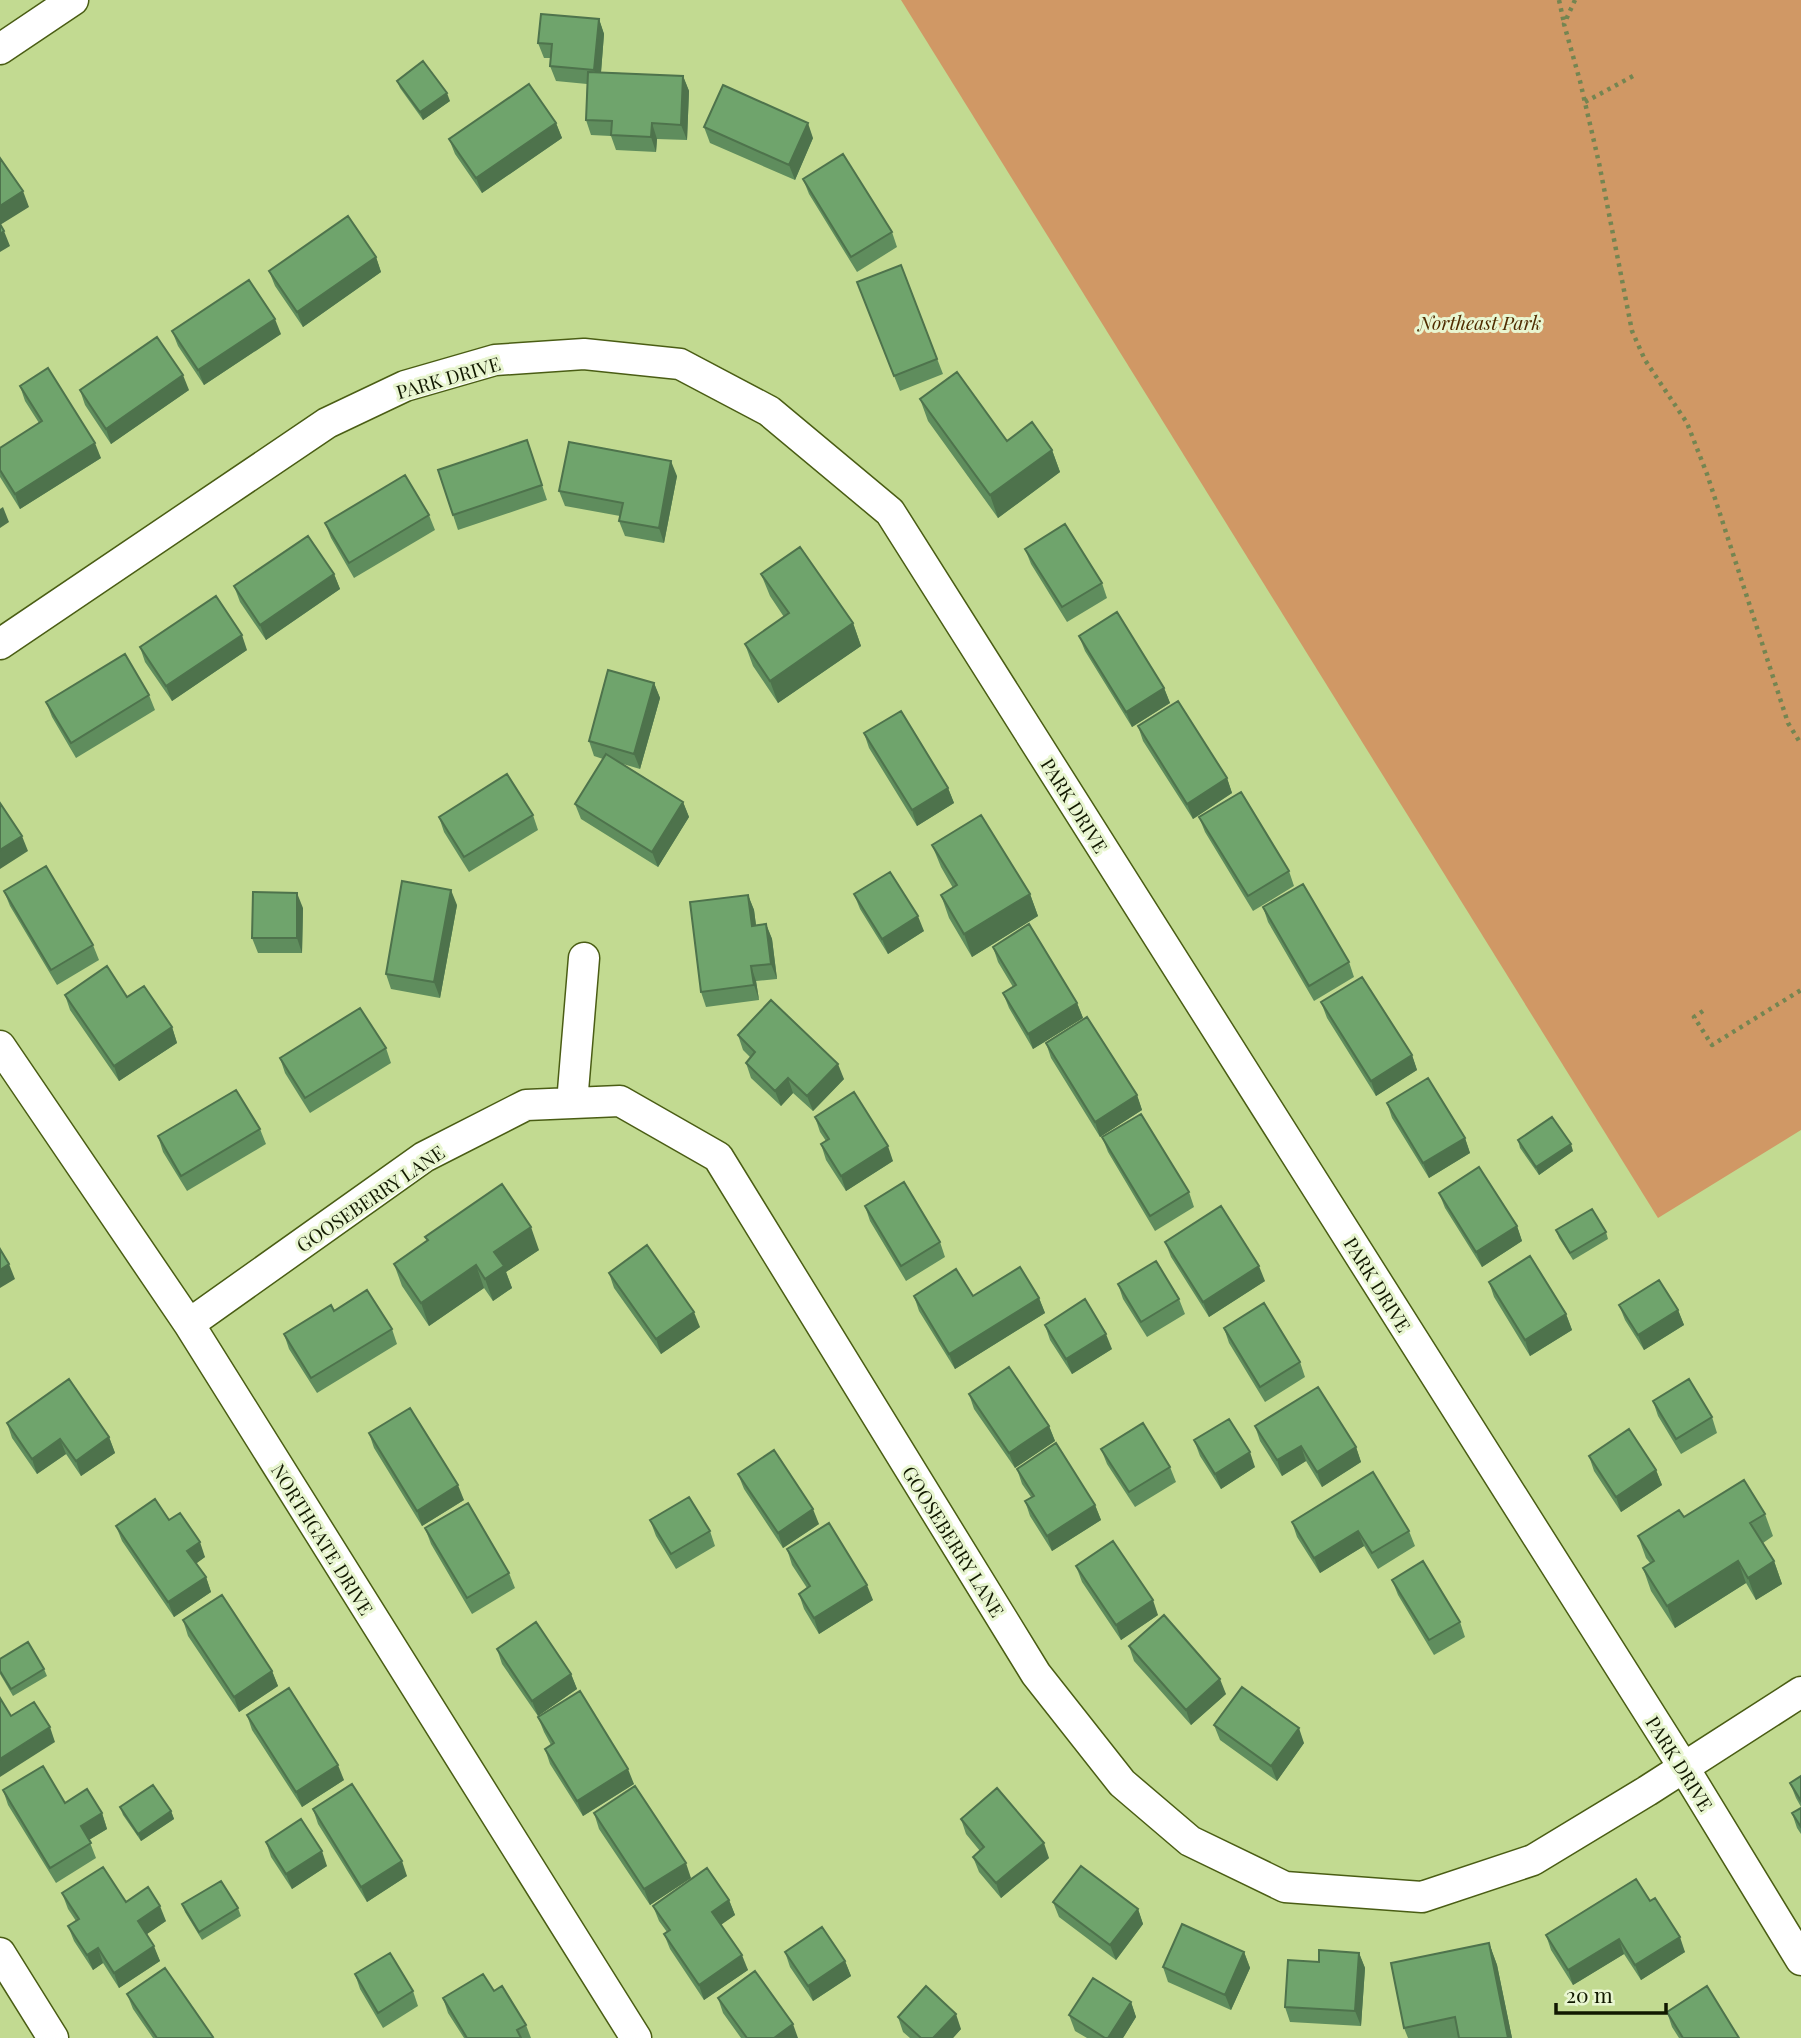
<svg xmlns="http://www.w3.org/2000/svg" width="1801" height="2038" viewBox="0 0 1801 2038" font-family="'Playfair Display',serif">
  <rect width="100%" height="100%" fill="#c2da91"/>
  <path fill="#d09865" d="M901 0H1801V1130L1658 1218Z"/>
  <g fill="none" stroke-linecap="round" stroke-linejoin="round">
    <g stroke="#4a5d14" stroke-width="33">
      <path id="minor" d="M0 49 73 0
        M0 644 327 423 405 386 495 360 584 354 680 364 769 411 890 512 1684 1768 1801 1960
        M0 1046 189 1324 636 2038
        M572 1103 584 958
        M189 1324 424 1157 526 1105 620 1101 718 1157 1036 1674 1122 1783 1190 1841 1285 1887 1422 1897 1533 1860 1647 1791 1801 1692
        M0 1953 53 2038"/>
    </g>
    <path stroke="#748551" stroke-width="4.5" stroke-dasharray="3.5 5" stroke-linecap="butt" d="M1559 0 1564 23
      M1575 0 1564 24 1580 81 1599 163 1632 331 1645 360 1687 423 1707 474 1788 723 1801 744
      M1585 102 1635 75
      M1703 1011 1694 1017 1712 1045 1801 990"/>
    <use href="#minor" stroke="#fff" stroke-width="30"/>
  </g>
  <path fill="#5f8d5d" d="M599 19 604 34 601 72 683 76 689 91 687 140 657 139 656 152 616 150 611 136 591 135 586 120 587 84 556 81 550 66 551 58H544L538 43Z
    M397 81 450 101 423 120 400 88Z
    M556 123 562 138 482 193 455 154 449 139Z
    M704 127 813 138 795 180 710 143Z
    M803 179 892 232 897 247 857 272 809 194Z
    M376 257 381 272 303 327 275 286 269 271Z
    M901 265 943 374 900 391 857 282Z
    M172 331 281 334 204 385 178 346Z
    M20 386 101 458 20 509 0 477V448L39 423 25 401Z
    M80 390H189L111 444 85 405Z
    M920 399 1007 441 1052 450 1060 472 998 518 928 421Z
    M527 440 547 500 458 530 438 470Z
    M677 476 664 543 625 536 619 521 620 516 565 506 559 491Z
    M429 515 435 530 354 578 331 538 325 523Z
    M1025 549 1102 583 1107 598 1067 622 1031 564Z
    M334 574 340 589 266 640 240 602 234 586Z
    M761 574 853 623 861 646 778 703 753 666 745 644 784 617 770 596Z
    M1079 636 1164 688 1170 703 1132 727 1085 651Z
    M140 647 247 650 172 701 145 662Z
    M654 683 660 698 640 769 623 764 683 802 689 817 658 867 581 819 575 804 603 759 594 756 589 741Z
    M149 695 155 710 76 758 52 717 46 702Z
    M1138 726 1227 778 1232 793 1193 819 1143 741Z
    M864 733 948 788 954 803 917 826 869 748Z
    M533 815 538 830 469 872 444 832 439 817Z
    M1199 817 1289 871 1294 886 1253 911 1205 832Z
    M932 845 1030 894 1038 916 972 957 949 918 941 895 953 888 941 867Z
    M4 891 93 945 99 960 57 985 10 906Z
    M854 894 924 931 888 954 860 909Z
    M748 895 754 910 756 925 766 924 772 939 777 979 756 981 759 1000 706 1007 701 992Z
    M457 905 440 998 391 989 386 974Z
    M1263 907 1349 962 1354 977 1314 1001 1268 922Z
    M303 908 302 953H258L252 938Z
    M993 947 1077 1003 1083 1018 1033 1049 1009 1008 1003 993 1013 987 998 962Z
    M65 995 127 997 172 1027 177 1043 119 1081 70 1010Z
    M1321 1002 1412 1055 1417 1070 1376 1096 1327 1018Z
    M738 1035 844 1079 813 1111 793 1093 781 1106 751 1078 746 1063 751 1058 743 1050Z
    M1046 1043 1137 1095 1142 1110 1100 1137 1051 1058Z
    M386 1048 391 1063 310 1113 285 1073 280 1058Z
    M1387 1103 1465 1138 1470 1153 1429 1178 1392 1118Z
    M815 1117 893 1161 846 1191 826 1160 821 1144 826 1141 820 1132Z
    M260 1129 266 1144 187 1191 163 1152 158 1136Z
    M1102 1137 1189 1192 1194 1207 1155 1231 1108 1152Z
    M1518 1140 1573 1151 1539 1175 1520 1148Z
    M1439 1193 1517 1226 1522 1241 1482 1267 1445 1208Z
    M865 1206 940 1242 945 1257 906 1281 870 1221Z
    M1556 1230 1606 1232 1608 1239 1573 1260 1559 1238Z
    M425 1237 539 1250 506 1272 512 1288 493 1301 484 1288 429 1326 402 1286 394 1264 427 1241Z
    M1165 1242 1265 1281 1209 1317 1171 1257Z
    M609 1273 700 1327 661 1354 614 1288Z
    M1489 1282 1566 1314 1572 1330 1530 1356 1494 1297Z
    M1118 1284 1179 1299 1185 1314 1147 1337 1123 1299Z
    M914 1296H973L1039 1298 1045 1313 955 1369 919 1311Z
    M1619 1305 1678 1310 1684 1325 1644 1350 1625 1320Z
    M1045 1325 1112 1349 1072 1374 1050 1340Z
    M1224 1328 1300 1362 1305 1377 1265 1402 1229 1343Z
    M392 1329 397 1344 317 1393 289 1349 284 1334Z
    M969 1394 1049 1426 1055 1441 1015 1468 974 1409Z
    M1653 1401 1712 1417 1717 1433 1681 1454 1658 1416Z
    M7 1423 109 1437 115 1453 81 1476 66 1454 37 1474 12 1438Z
    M1255 1426 1356 1447 1361 1462 1322 1487 1306 1461 1282 1476 1260 1441Z
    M369 1433 464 1500 422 1526 374 1448Z
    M1194 1440 1255 1467 1221 1489 1200 1456Z
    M1101 1449 1170 1467 1176 1482 1135 1507 1107 1464Z
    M1589 1456 1656 1470 1662 1485 1621 1512 1594 1471Z
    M1017 1469 1095 1505 1101 1520 1052 1551 1030 1516 1025 1501 1031 1497 1022 1484Z
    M738 1474 819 1524 783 1548 744 1489Z
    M1765 1514 1773 1536 1763 1543 1774 1561 1782 1584 1756 1600 1746 1583 1675 1628 1651 1591 1643 1568 1650 1563 1646 1558 1638 1536 1684 1517Z
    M169 1520 205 1557 196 1563 206 1577 211 1592 174 1617 122 1541 116 1526Z
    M650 1520 710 1531 715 1546 676 1569 656 1536Z
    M1292 1522 1409 1531 1415 1546 1378 1569 1364 1546 1320 1573 1297 1537Z
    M425 1528 509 1573 515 1588 472 1614 431 1544Z
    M787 1549 873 1600 819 1634 804 1609 799 1594 807 1588 792 1565Z
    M1076 1566 1158 1615 1121 1640 1082 1582Z
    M1392 1580 1460 1622 1465 1637 1434 1655 1398 1595Z
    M183 1620 272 1671 278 1686 239 1712 188 1636Z
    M1129 1646 1226 1694 1191 1725 1134 1661Z
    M497 1649 571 1674 577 1689 538 1716 502 1664Z
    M0 1659 44 1669 47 1676 13 1696 0 1674Z
    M247 1715 344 1780 302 1807 252 1730Z
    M538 1717 634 1784 583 1816 550 1764 545 1749 551 1745 544 1732Z
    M1214 1725 1304 1743 1277 1781 1220 1740Z
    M1801 1776V1807L1796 1798 1790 1783Z
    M3 1790 65 1803 102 1813 107 1829 89 1840 96 1858 56 1883 8 1805Z
    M120 1807 171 1811 174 1819 141 1841 123 1815Z
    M1801 1808V1834L1797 1828 1792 1813Z
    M313 1809 407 1876 367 1902 318 1824Z
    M594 1813 691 1878 650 1905 599 1829Z
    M961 1819 1049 1858 1001 1898 979 1872 973 1857 980 1851 966 1834Z
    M266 1842 327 1866 292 1889 271 1857Z
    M62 1893 126 1902 166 1921 147 1934 160 1961 119 1988 103 1963 93 1970 74 1941 68 1926 76 1921 68 1909Z
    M729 1900 735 1915 721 1924 748 1970 704 2000 670 1949 664 1934 667 1932 659 1921 653 1906Z
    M1650 1901 1685 1952 1641 1980 1624 1954 1573 1985 1551 1950 1546 1935Z
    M1053 1902 1138 1909 1143 1924 1116 1960 1059 1917Z
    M182 1904 238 1908 241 1916 202 1940 185 1912Z
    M1489 1943 1497 1965 1512 2038H1408L1404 2028Z
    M785 1952 845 1961 851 1976 813 2001 790 1967Z
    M1244 1952 1250 1968 1231 2010 1168 1982 1163 1967Z
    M1359 1953 1365 1968 1361 2026 1290 2022 1285 2007 1319 1962Z
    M165 1968 213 2038H153L133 2009 127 1994Z
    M355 1974 413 1991 418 2006 383 2028 360 1989Z
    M494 1991 526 2025 531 2038H464L448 2013 443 1998Z
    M718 1998 798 2038H741L723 2013Z
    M1131 2002 1136 2017 1123 2038H1087L1075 2031 1069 2015Z
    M1667 2012 1739 2038H1679L1672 2027Z
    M898 2017 961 2029 953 2038H910L903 2032Z"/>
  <path fill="#4e734c" d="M599 19 604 34 600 85 594 70Z
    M683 76 689 91 687 140 681 125Z
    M447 93 450 101 423 120 420 112Z
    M556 123 562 138 482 193 476 178Z
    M652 123 657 139 656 152 651 137Z
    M808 123 813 138 795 180 789 165Z
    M23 191 29 207 0 225V206Z
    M4 231 10 246 0 252V234Z
    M376 257 381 272 303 327 297 312Z
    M275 319 281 334 204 385 198 370Z
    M183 375 189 390 111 444 106 429Z
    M95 443 101 458 20 509 15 494Z
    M1052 450 1060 472 998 518 990 495Z
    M671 461 677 476 664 543 659 528Z
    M3 507 9 522 0 528V509Z
    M334 574 340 589 266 640 260 625Z
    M853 623 861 646 778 703 770 681Z
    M242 635 247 650 172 701 166 686Z
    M654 683 660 698 640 769 634 754Z
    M1164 688 1170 703 1132 727 1126 712Z
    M1227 778 1232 793 1193 819 1187 804Z
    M948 788 954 803 917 826 912 810Z
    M683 802 689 817 658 867 652 852Z
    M22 836 28 851 0 869V850Z
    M451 890 457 905 440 998 434 982Z
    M297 893 303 908 302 953 297 938Z
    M1030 894 1038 916 972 957 964 934Z
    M748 895 754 910 758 941 752 926Z
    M918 916 924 931 888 954 882 939Z
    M766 924 772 939 777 979 771 964Z
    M751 966 756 981 759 1000 754 985Z
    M1077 1003 1083 1018 1033 1049 1028 1034Z
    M172 1027 177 1043 119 1081 114 1066Z
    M1412 1055 1417 1070 1376 1096 1371 1081Z
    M838 1064 844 1079 813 1111 807 1096Z
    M788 1078 793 1093 781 1106 775 1091Z
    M1137 1095 1142 1110 1100 1137 1095 1122Z
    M1465 1138 1470 1153 1429 1178 1423 1163Z
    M1571 1144 1573 1151 1539 1175 1536 1167Z
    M888 1146 893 1161 846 1191 841 1176Z
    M1517 1226 1522 1241 1482 1267 1476 1252Z
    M531 1227 539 1250 506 1272 512 1288 493 1301 485 1279 494 1252Z
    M9 1264 15 1279 0 1288V1270Z
    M476 1265 484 1288 429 1326 421 1303Z
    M1259 1266 1265 1281 1209 1317 1203 1302Z
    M1039 1298 1045 1313 955 1369 949 1354Z
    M1678 1310 1684 1325 1644 1350 1638 1335Z
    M694 1312 700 1327 661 1354 656 1339Z
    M1566 1314 1572 1330 1530 1356 1525 1340Z
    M1106 1334 1112 1349 1072 1374 1066 1359Z
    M1049 1426 1055 1441 1015 1468 1009 1453Z
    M109 1437 115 1453 81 1476 76 1461Z
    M60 1439 66 1454 37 1474 32 1459Z
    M1301 1446 1306 1461 1282 1476 1277 1460Z
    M1356 1447 1361 1462 1322 1487 1317 1472Z
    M1250 1452 1255 1467 1221 1489 1215 1474Z
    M1656 1470 1662 1485 1621 1512 1616 1497Z
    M458 1485 464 1500 422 1526 417 1511Z
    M1095 1505 1101 1520 1052 1551 1047 1536Z
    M813 1509 819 1524 783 1548 778 1533Z
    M1358 1531 1364 1546 1320 1573 1314 1558Z
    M200 1542 205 1557 193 1566 187 1551Z
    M1738 1561 1746 1583 1675 1628 1667 1606Z
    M1774 1561 1782 1584 1756 1600 1748 1578Z
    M206 1577 211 1592 174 1617 168 1602Z
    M867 1585 873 1600 819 1634 814 1618Z
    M1153 1600 1158 1615 1121 1640 1116 1625Z
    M272 1671 278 1686 239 1712 234 1697Z
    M571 1674 577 1689 538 1716 532 1701Z
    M1220 1679 1226 1694 1191 1725 1186 1710Z
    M50 1727 55 1742 0 1777V1759Z
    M1299 1728 1304 1743 1277 1781 1271 1766Z
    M338 1765 344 1780 302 1807 296 1792Z
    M628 1769 634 1784 583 1816 577 1801Z
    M171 1811 174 1819 141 1841 138 1834Z
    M102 1813 107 1829 87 1841 81 1826Z
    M1044 1843 1049 1858 1001 1898 996 1883Z
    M322 1851 327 1866 292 1889 286 1874Z
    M402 1861 407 1876 367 1902 361 1887Z
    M686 1863 691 1878 650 1905 644 1889Z
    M729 1900 735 1915 718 1927 712 1912Z
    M160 1906 166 1921 144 1936 138 1921Z
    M1138 1909 1143 1924 1116 1960 1110 1945Z
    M1680 1937 1685 1952 1641 1980 1635 1965Z
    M1619 1939 1624 1954 1573 1985 1568 1970Z
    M1489 1943 1497 1965 1512 2038H1508Z
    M154 1946 160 1961 119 1988 114 1973Z
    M98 1948 103 1963 93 1970 87 1955Z
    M1244 1952 1250 1968 1231 2010 1225 1995Z
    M1359 1953 1365 1968 1361 2026 1355 2011Z
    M742 1955 748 1970 704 2000 699 1985Z
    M845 1961 851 1976 813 2001 808 1986Z
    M1131 2002 1136 2017 1123 2038H1108Z
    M956 2014 961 2029 953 2038H933Z
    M793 2024 798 2038H774Z"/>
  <path fill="#6fa46c" stroke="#4e734c" stroke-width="2" d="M541 14 599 19 594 70 550 66 552 44 538 43Z
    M423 61 447 93 420 112 397 81Z
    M588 72 683 76 681 125 652 123 651 137 611 135 612 121 586 120Z
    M529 84 556 123 476 178 449 139Z
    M723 85 808 123 789 165 704 127Z
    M843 154 892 232 851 257 803 179Z
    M0 158 23 191 0 206Z
    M348 216 376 257 297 312 269 271Z
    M0 224 4 231 0 234Z
    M901 265 937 359 894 376 857 282Z
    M249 280 275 319 198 370 172 331Z
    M157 337 183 375 106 429 80 390Z
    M48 368 95 443 15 494 0 470V448L42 421 20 386Z
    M957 372 1007 441 1032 422 1052 450 990 495 920 399Z
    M527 440 542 485 453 515 438 470Z
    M569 442 671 461 659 528 619 521 623 503 559 491Z
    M405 475 429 515 349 563 325 523Z
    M1065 524 1102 583 1062 607 1025 549Z
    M308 536 334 574 260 625 234 586Z
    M800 547 853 623 770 681 745 644 789 613 761 574Z
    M216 596 242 635 166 686 140 647Z
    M1117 612 1164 688 1126 712 1079 636Z
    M125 654 149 695 71 743 46 702Z
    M608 670 654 683 634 754 589 741Z
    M1178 701 1227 778 1187 804 1138 726Z
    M901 711 948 788 912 810 864 733Z
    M606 754 683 802 652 852 575 804Z
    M507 774 533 815 464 857 439 817Z
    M1241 792 1289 871 1248 896 1199 817Z
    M0 803 22 836 0 850Z
    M981 815 1030 894 964 934 941 895 957 885 932 845Z
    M46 866 93 945 51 970 4 891Z
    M890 872 918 916 882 939 854 894Z
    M402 881 451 890 434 982 386 974Z
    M1303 884 1349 962 1309 986 1263 907Z
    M253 892 297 893V938H252Z
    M748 895 752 926 766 924 771 964 751 966 754 985 701 992 690 902Z
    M1029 924 1077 1003 1028 1034 1003 993 1016 985 993 947Z
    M107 966 127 997 144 986 172 1027 114 1066 65 995Z
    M1362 977 1412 1055 1371 1081 1321 1002Z
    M771 1000 838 1064 807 1096 788 1078 775 1091 746 1063 755 1052 738 1035Z
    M360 1008 386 1048 305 1098 280 1058Z
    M1087 1017 1137 1095 1095 1122 1046 1043Z
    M1428 1078 1465 1138 1423 1163 1387 1103Z
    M236 1090 260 1129 181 1176 158 1136Z
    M854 1092 888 1146 841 1176 821 1144 829 1139 815 1117Z
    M1141 1114 1189 1192 1150 1216 1102 1137Z
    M1552 1117 1571 1144 1536 1167 1518 1140Z
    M1479 1167 1517 1226 1476 1252 1439 1193Z
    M904 1182 940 1242 901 1266 865 1206Z
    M502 1184 531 1227 494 1252 504 1266 485 1279 476 1265 421 1303 394 1264 428 1240 425 1237Z
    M1221 1206 1259 1266 1203 1302 1165 1242Z
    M1592 1209 1606 1232 1570 1253 1556 1230Z
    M647 1245 694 1312 656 1339 609 1273Z
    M0 1249 9 1264 0 1270Z
    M1530 1256 1566 1314 1525 1340 1489 1282Z
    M1156 1261 1179 1299 1141 1322 1118 1284Z
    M1020 1267 1039 1298 949 1354 914 1296 956 1269 973 1296Z
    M1659 1280 1678 1310 1638 1335 1619 1305Z
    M367 1290 392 1329 311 1378 284 1334 331 1305 334 1311Z
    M1085 1299 1106 1334 1066 1359 1045 1325Z
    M1264 1303 1300 1362 1260 1387 1224 1328Z
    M1009 1367 1049 1426 1009 1453 969 1394Z
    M69 1379 109 1437 76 1461 60 1439 32 1459 7 1423Z
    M1689 1379 1712 1417 1676 1439 1653 1401Z
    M1318 1387 1356 1447 1317 1472 1301 1446 1277 1460 1255 1426Z
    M410 1408 458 1485 417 1511 369 1433Z
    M1229 1419 1250 1452 1215 1474 1194 1440Z
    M1143 1423 1170 1467 1129 1492 1101 1449Z
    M1629 1429 1656 1470 1616 1497 1589 1456Z
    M1056 1443 1095 1505 1047 1536 1025 1501 1034 1496 1017 1469Z
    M774 1450 813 1509 778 1533 738 1474Z
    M1373 1472 1409 1531 1372 1553 1358 1531 1314 1558 1292 1522Z
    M1744 1480 1765 1514 1750 1523 1774 1561 1748 1578 1738 1561 1667 1606 1643 1568 1654 1561 1638 1536 1679 1510 1684 1517Z
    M689 1497 710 1531 671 1554 650 1520Z
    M155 1499 169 1520 180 1513 200 1542 187 1551 206 1577 168 1602 116 1526Z
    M468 1503 509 1573 467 1598 425 1528Z
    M829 1523 867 1585 814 1618 799 1594 810 1586 787 1549Z
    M1113 1541 1153 1600 1116 1625 1076 1566Z
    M1423 1561 1460 1622 1429 1640 1392 1580Z
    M222 1595 272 1671 234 1697 183 1620Z
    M1164 1615 1220 1679 1186 1710 1129 1646Z
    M536 1622 571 1674 532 1701 497 1649Z
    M28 1642 44 1669 11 1689 0 1671V1659Z
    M1242 1687 1299 1728 1271 1766 1214 1725Z
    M289 1688 338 1765 296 1792 247 1715Z
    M580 1691 628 1769 577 1801 545 1749 554 1743 538 1717Z
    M0 1698 11 1716 34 1702 50 1727 0 1759Z
    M43 1766 65 1803 87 1789 102 1813 81 1826 91 1843 50 1868 3 1790Z
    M1801 1776V1801L1790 1783Z
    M352 1784 402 1861 361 1887 313 1809Z
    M153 1785 171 1811 138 1834 120 1807Z
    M635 1786 686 1863 644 1889 594 1813Z
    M997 1788 1044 1843 996 1883 973 1857 984 1847 961 1819Z
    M1801 1808V1827L1792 1813Z
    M301 1819 322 1851 286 1874 266 1842Z
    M1081 1866 1138 1909 1110 1945 1053 1902Z
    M103 1867 126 1902 148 1887 160 1906 138 1921 154 1946 114 1973 98 1948 87 1955 68 1926 79 1919 62 1893Z
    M707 1868 729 1900 712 1912 742 1955 699 1985 664 1934 670 1930 653 1906Z
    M1636 1879 1650 1901 1655 1898 1680 1937 1635 1965 1619 1939 1568 1970 1546 1935Z
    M221 1881 238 1908 199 1932 182 1904Z
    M1182 1924 1244 1952 1225 1995 1163 1967Z
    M822 1927 845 1961 808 1986 785 1952Z
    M1489 1943 1508 2038H1459L1455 2017 1404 2028 1391 1963Z
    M1319 1950 1359 1953 1355 2011 1285 2007 1288 1960 1319 1962Z
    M390 1953 413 1991 378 2013 355 1974Z
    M165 1968 213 2037 211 2038H157L127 1994Z
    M755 1971 793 2024 774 2038H747L718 1998Z
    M483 1974 494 1991 502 1986 526 2025 517 2030 521 2038H467L443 1998Z
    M1093 1978 1131 2002 1108 2038H1105L1069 2015Z
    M926 1986 956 2014 933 2038H921L898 2017Z
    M1707 1986 1739 2038H1683L1667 2012Z"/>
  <g text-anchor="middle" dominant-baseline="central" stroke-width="6" stroke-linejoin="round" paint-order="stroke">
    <g font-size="19" font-style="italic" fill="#502c01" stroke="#e9f6d1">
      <text x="1480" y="322">Northeast Park</text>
    </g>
    <g font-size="19" fill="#111800" stroke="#e9f6d1">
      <text transform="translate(448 377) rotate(-16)">PARK DRIVE</text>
      <text transform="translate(1075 805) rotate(58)">PARK DRIVE</text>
      <text transform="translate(370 1198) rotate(-34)">GOOSEBERRY LANE</text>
      <text transform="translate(1378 1284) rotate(58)">PARK DRIVE</text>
      <text transform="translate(323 1539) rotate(58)">NORTHGATE DRIVE</text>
      <text transform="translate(954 1541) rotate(58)">GOOSEBERRY LANE</text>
      <text transform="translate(1680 1763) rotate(58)">PARK DRIVE</text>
    </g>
  </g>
  <path d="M1556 2003v10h110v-10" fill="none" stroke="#111800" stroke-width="3.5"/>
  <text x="1566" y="2003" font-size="21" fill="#111800" stroke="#e9f6d1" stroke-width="5" paint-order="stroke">20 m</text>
</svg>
